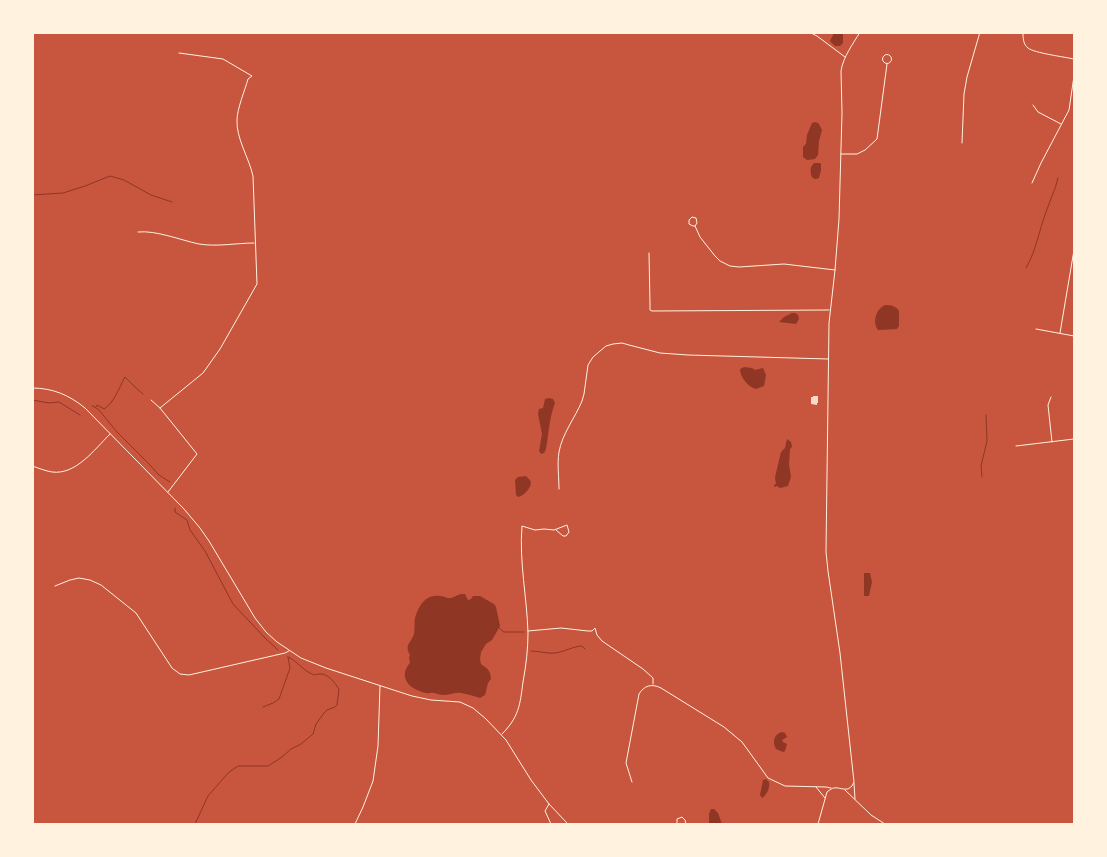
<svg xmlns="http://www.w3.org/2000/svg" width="1107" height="857" viewBox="0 0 1107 857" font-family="Montserrat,sans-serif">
  <rect width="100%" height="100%" fill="#c8553d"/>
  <path fill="#8f3625" d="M834 33H842L843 34V43L840 46H835L830 41Z
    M816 122 819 124 822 130 819 141 818 155 815 159 807 160 803 157V147L806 144 807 135 812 123Z
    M814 163H820L821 164V170L819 178C811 182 810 173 811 167Z
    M885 305C891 305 896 306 899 311V326L897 329 878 330C872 322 876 309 885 305Z
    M792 313H795L798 315 799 319 796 324 779 322 784 317Z
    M744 367 752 368 755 370 763 368 766 375 764 386 756 389C748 387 740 377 740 369Z
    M549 398 553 399 555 403C549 419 549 432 546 449L544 453 541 454 539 451 542 434 538 414 539 409 543 408 545 399Z
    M787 439 791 442 792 447 790 449 789 464 791 477 788 486 780 488 777 486 774 487V485L776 484 775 478 776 473 781 452 785 448Z
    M526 476C528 478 530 480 531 482 531 489 523 496 518 497L516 495 515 480 518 477Z
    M864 573H870L872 582 869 596H864Z
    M462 594H465L468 600 471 599 473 596H480L494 604 496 607 500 626 492 640 486 644 481 652 480 659 481 664C489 670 490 670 491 679L488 683 485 695 480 698C474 696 468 694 461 693 455 692 451 695 445 695 441 695 438 694 434 693 431 692 429 694 426 693 418 691 407 687 405 677 404 672 407 666 410 663L409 658 410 655C404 645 411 643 414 634 415 628 414 623 415 618 419 606 425 594 440 596 444 596 447 599 451 598 455 597 458 594 462 594Z
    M782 732 785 733 787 737 782 740 783 742 787 744 785 751 783 752 776 749C772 742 774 734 782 732Z
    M766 779 769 782C770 788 767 795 762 798L760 795 763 780Z
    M711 809H714L718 813 722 824H709V814Z"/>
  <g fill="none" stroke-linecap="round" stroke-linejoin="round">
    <path stroke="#8f3625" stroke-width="1" d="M32 195 63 193 85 186 110 176 124 180 151 195 172 202
      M1026 268C1036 251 1039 231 1046 212 1050 200 1055 191 1058 178
      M32 400 49 403 59 402 80 415
      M92 406H93L99 410 117 432 149 464 159 475 170 482
      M96 407 97 405 104 409C114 403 119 388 125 377L135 387 143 394
      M982 477 981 466 987 441 986 415
      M175 508V512L187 520 190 530 205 551 233 604 266 639 278 650
      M499 628 504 632H524
      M531 651C539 651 548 654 555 653 564 652 574 646 582 646L585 649
      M263 707 273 703 279 699 290 668 288 657
      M195 824 208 796 228 773 235 768 238 766H268L282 757 291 749 301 744 313 734 316 724 324 713 327 710 335 707 337 705 339 689C334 682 329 674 320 674 314 674 317 676 312 674 304 671 297 661 288 657"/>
  </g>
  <path fill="#f7dbc8" d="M813 396H818V403H817V405L811 404V397H813Z"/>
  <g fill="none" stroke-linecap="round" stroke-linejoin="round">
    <path stroke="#fff3e0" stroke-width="1" d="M809 32 817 36 845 57
      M1023 32C1023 38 1023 44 1028 48 1034 53 1065 57 1074 59
      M882.5 59a4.5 4.5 0 1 1 9 0a4.5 4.5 0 1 1-9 0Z
      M1033 105 1038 112 1061 124
      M962 143 964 94 967 77 980 32
      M841 154H857L865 150 877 139 887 64
      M1032 183 1041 163 1069 110 1074 76
      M695 226H693L689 224V220L692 217 696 218 697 223 695 226 700 237 715 256 720 261 730 266 739 267 784 264 835 270
      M138 232C156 230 180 240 199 244 217 247 237 243 254 243
      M649 253 650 305V310L652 311 829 310
      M1036 329 1074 336
      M1060 333 1074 250
      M1051 397 1048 405 1052 442
      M151 400 160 408 197 454 168 492
      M160 408 203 373 220 349 257 284 253 176C249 158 236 138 237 120 237 109 245 90 248 79L252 76 223 59 179 53
      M1016 446 1074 439
      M32 466C39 468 45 471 52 472 76 475 94 450 110 434
      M559 489C559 477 557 464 559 452 562 434 575 418 582 401L584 394 588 365 593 357 606 346 613 344 622 343 629 345 660 353 688 355 828 359
      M55 586 70 580 79 578 90 580 101 585 136 613 172 668 180 674 189 675 285 653 289 651
      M528 631 561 628 588 631H592L595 628 597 635 602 641 643 669 653 678V684
      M502 734C519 717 520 705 523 682 526 666 528 649 528 633 527 597 519 562 522 526L535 530 544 529 554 530 567 525 569 532 566 536H563L556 530
      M632 782 626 763 639 694C644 686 651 683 661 688L724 727 742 742 768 778 785 786 826 787 831 788
      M854 783 855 799
      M816 787 825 798
      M845 790 871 815 885 824
      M549 804 545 811 551 824
      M355 824 363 807 373 781 378 746 380 686
      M677 824V819L682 817 685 820 686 824"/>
    <path stroke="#fff3e0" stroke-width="1" d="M818 824 827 792C836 784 838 790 848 789L852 786 854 782 840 653 828 571 826 552 829 323 835 270 839 219 842 113 841 71C843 57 853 44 860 32"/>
    <path stroke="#fff3e0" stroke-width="1" d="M32 388C53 388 69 395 85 408L184 509 200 528 209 541 255 618 266 632 277 642 301 658 326 668 412 696 431 700 460 702 473 708 486 719 506 740 531 780 549 804 568 824"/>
  </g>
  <rect width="1107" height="857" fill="none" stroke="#fff3e0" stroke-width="68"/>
</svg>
